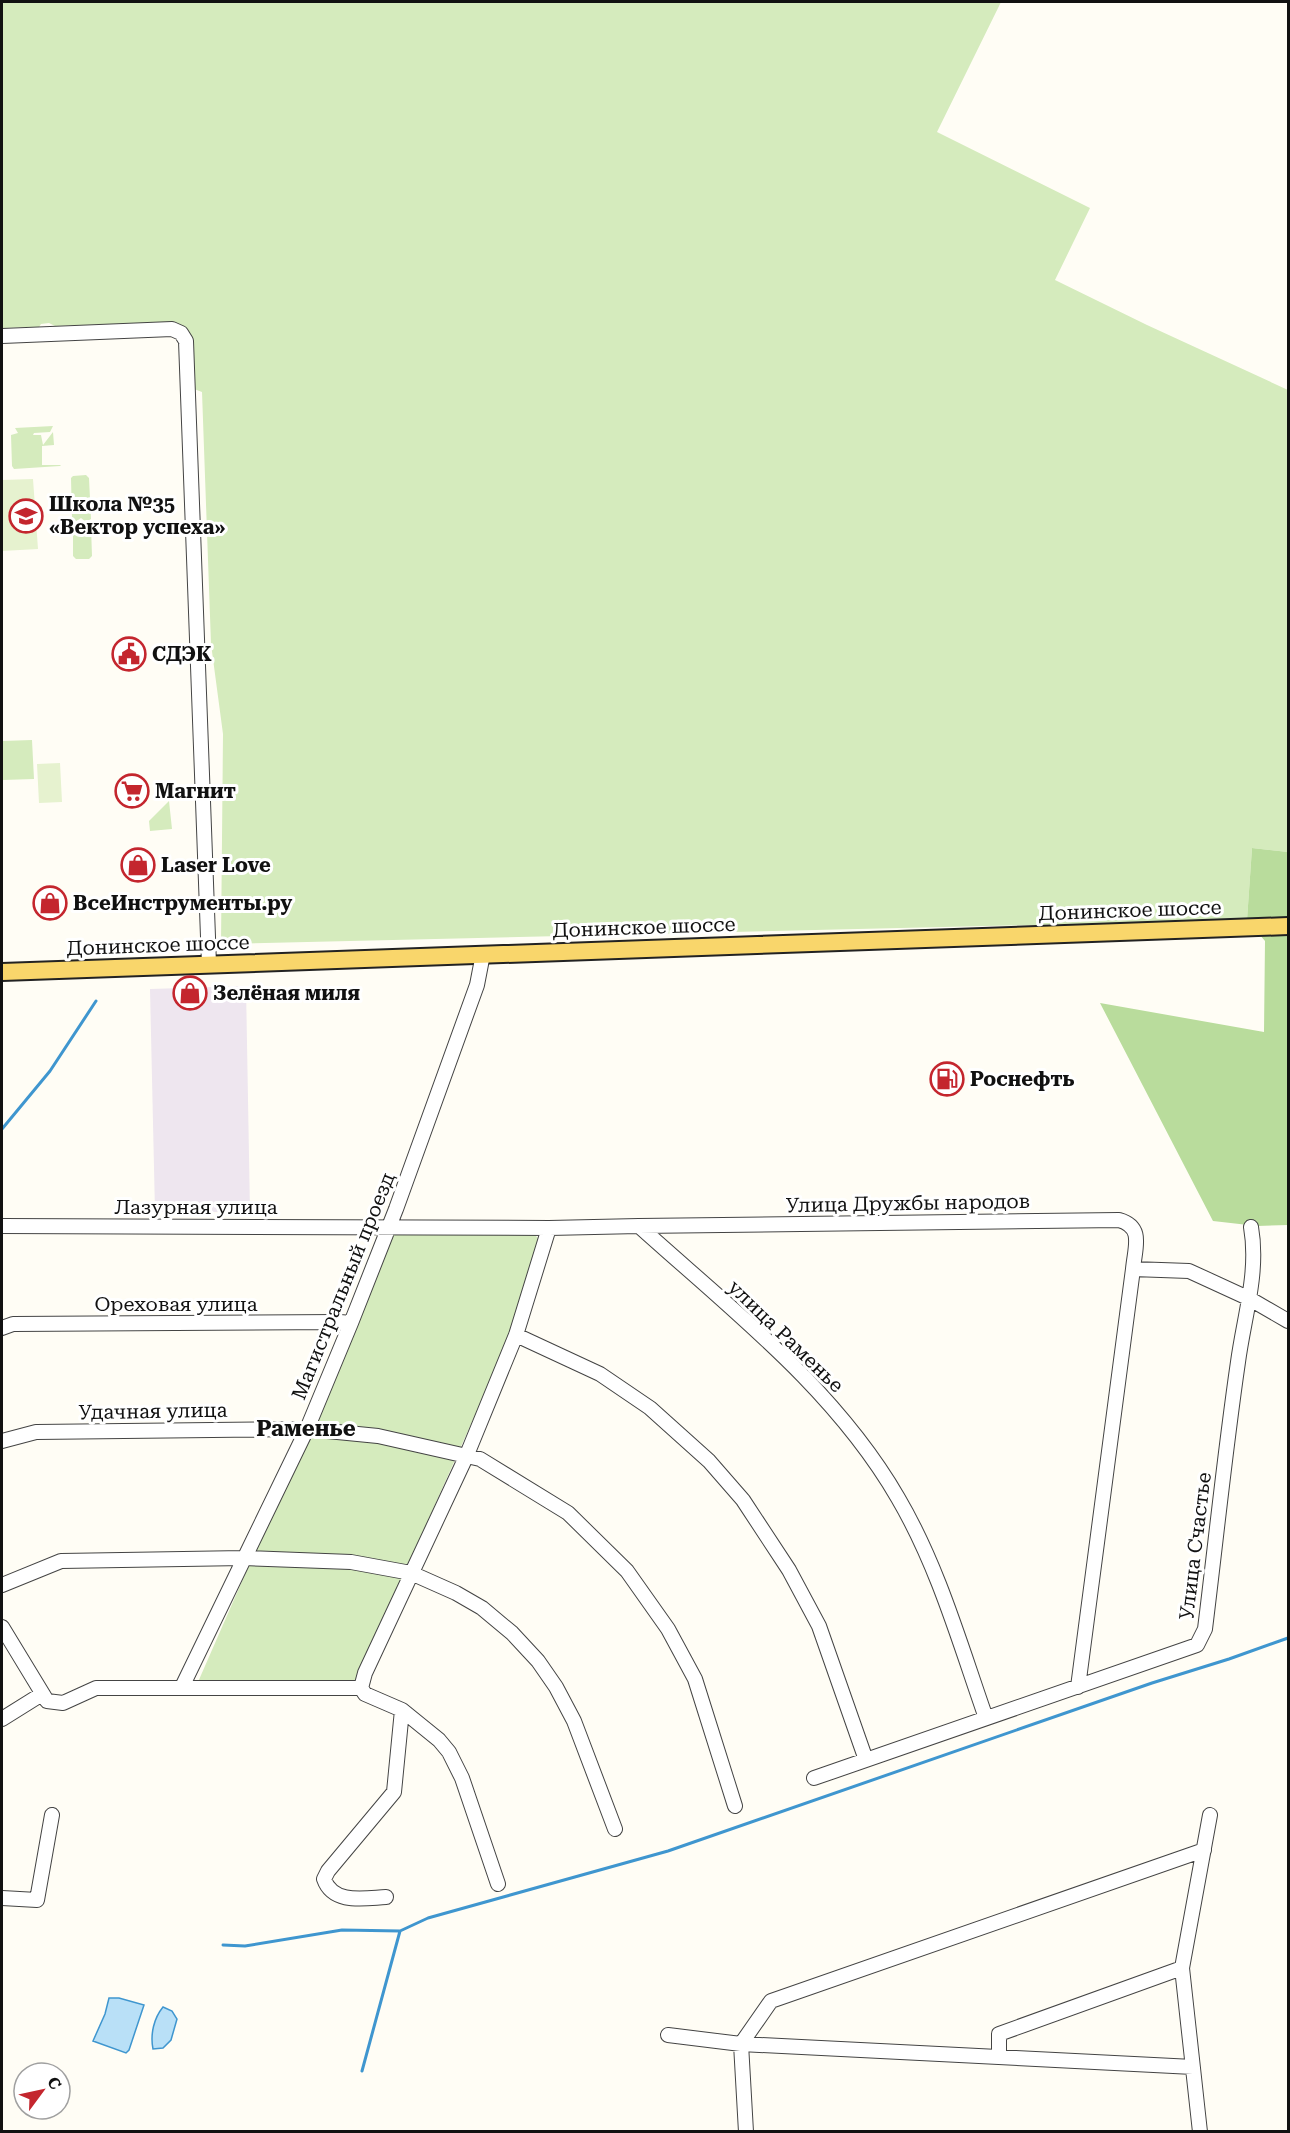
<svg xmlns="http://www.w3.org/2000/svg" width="1290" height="2133" viewBox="0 0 1290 2133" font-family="'Roboto Serif',serif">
  <rect width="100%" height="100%" fill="#fffdf5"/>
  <path fill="#eee6ef" d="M246 986 250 1212H155L150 989Z"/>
  <path fill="#d5ebbd" d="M2 2H1001L937 132 1090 208 1055 280 1147 325 1288 390V852L1252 848 1247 920 221 944 223 734 211 644 202 392 194 389 190 335 184 327 173 322 55 326 49 323 41 324 39 327 2 328Z
    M53 426 50 432 34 433 33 435H41L43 445 53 432 54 445 42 446V465H61L60 466 14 469 12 466 11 435 18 433 15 428Z
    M86 475 89 478 91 519 86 522 81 518 75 522 72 519 71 478 73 476Z
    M86 524 91 527 92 556 89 559H76L73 556V527L77 525 79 528H83Z
    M32 740 34 779 3 780 2 741Z
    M169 801 172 829 150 831 149 821Z
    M395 1231 535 1235 542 1242 513 1330 354 1686 198 1682Z"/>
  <path fill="#b9dc9c" d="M1252 848 1288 852V1225L1257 1226 1213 1221 1100 1003 1264 1032 1265 941 1247 920Z"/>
  <path fill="#e6f2cf" d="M33 479 38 549 2 551V480Z
    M60 763 62 802 39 803 37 764Z"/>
  <path fill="#b9e0f7" stroke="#3f96cf" stroke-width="1.5" d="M109 1998H119L144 2005 129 2050 126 2053 93 2041 105 2014Z
    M163 2007 172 2011 177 2019 171 2040 163 2048 153 2049C150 2034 154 2018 163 2007Z"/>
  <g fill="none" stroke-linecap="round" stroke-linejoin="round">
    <path stroke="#3f96cf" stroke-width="3" d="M2 1129 50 1071 96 1001
      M223 1945 245 1946 342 1930 400 1931
      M362 2071 400 1931 428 1918 668 1851 1152 1683 1229 1659 1288 1638"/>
    <g stroke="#444" stroke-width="16">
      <path id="minor" d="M2 336 172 329 181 333 186 341 209 964
        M2 1226 549 1228 639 1226C732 1310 835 1389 898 1498 938 1566 960 1644 986 1718
        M639 1226 1119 1220C1144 1227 1135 1247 1133 1269L1189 1271 1250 1299 1288 1321
        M2 1328 13 1324 340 1322 351 1323
        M516 1335 600 1374 650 1408 709 1461 743 1500 789 1570 819 1626 866 1760
        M2 1441 36 1432 307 1429 378 1436 480 1459 568 1513 627 1571 668 1629 695 1679 735 1806
        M2 1585 61 1561 244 1558 351 1562 411 1573 456 1593 482 1608 512 1633 538 1661 556 1687 574 1721 615 1829
        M2 1627 47 1701 63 1703 96 1688H361
        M182 1687 307 1429 351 1323 396 1209 477 985 483 954
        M1078 1687 1133 1269
        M361 1688 365 1673 466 1457 516 1335 549 1228
        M361 1688 365 1694 402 1710 439 1740 449 1752 462 1778 498 1884
        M2 1719 42 1694
        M814 1778 1197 1645 1205 1629C1216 1540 1225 1451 1238 1362 1244 1317 1259 1272 1251 1227
        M386 1897C365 1898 333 1905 324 1879L328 1871 394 1792 402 1710
        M2 1898 37 1900 52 1815
        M668 2035 741 2044 1193 2067
        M999 2057V2034L1182 1968
        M746 2132 741 2044 771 2001 1204 1850
        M1200 2132 1182 1968 1210 1815"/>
    </g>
    <g stroke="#222" stroke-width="20">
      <path id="major" d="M2 972 1288 926"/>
    </g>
    <use href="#minor" stroke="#fff" stroke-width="14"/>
    <use href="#major" stroke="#f9d66b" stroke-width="16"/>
  </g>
  <defs>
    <g id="school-ring" transform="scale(1.725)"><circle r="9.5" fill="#fff" stroke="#c4262e" stroke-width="1.5"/><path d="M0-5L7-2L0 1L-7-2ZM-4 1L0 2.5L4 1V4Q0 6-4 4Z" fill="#c4262e"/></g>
    <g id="civic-ring" transform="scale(1.725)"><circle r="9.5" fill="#fff" stroke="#c4262e" stroke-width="1.5"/><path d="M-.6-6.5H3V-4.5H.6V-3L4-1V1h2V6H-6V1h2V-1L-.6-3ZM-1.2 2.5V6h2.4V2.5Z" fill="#c4262e"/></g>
    <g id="supermarket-ring" transform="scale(1.725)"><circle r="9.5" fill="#fff" stroke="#c4262e" stroke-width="1.5"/><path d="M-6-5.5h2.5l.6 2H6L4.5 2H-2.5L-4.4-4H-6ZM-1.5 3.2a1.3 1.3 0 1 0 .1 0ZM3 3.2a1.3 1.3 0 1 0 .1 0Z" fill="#c4262e"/></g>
    <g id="shop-ring" transform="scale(1.725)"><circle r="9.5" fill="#fff" stroke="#c4262e" stroke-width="1.5"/><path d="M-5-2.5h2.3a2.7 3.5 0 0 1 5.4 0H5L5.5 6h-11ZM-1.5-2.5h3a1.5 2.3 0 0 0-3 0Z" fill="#c4262e"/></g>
    <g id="fuel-ring" transform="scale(1.725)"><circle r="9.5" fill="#fff" stroke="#c4262e" stroke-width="1.5"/><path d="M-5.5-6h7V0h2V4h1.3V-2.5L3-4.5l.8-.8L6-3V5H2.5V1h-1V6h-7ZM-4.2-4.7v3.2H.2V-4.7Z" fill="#c4262e"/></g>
  </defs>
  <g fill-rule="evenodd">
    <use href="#school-ring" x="26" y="516"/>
    <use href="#civic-ring" x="129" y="654"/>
    <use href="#supermarket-ring" x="132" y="791"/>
    <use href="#shop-ring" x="138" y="865"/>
    <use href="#shop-ring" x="50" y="903"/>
    <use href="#shop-ring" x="190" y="993"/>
    <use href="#fuel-ring" x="947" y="1079"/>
  </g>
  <g text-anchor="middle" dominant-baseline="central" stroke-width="6" stroke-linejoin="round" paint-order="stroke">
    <g font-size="20" font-weight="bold" fill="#111" stroke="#fff" text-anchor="start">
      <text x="49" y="504">Школа №35<tspan x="49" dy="23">«Вектор успеха»</tspan></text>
      <text x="152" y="654">СДЭК</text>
      <text x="155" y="791">Магнит</text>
      <text x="161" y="865">Laser Love</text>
      <text x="73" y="903">ВсеИнструменты.ру</text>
      <text x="213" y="993">Зелёная миля</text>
      <text x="970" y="1079">Роснефть</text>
    </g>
    <g font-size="20" fill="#111" stroke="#fff">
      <text transform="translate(1130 910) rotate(-2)">Донинское шоссе</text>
      <text transform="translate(644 927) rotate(-2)">Донинское шоссе</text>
      <text transform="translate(158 945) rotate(-2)">Донинское шоссе</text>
      <text transform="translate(908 1203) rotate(-1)">Улица Дружбы народов</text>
      <text x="196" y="1207">Лазурная улица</text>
      <text transform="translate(343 1286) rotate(-68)">Магистральный проезд</text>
      <text x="176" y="1304">Ореховая улица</text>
      <text transform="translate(786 1336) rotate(44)">улица Раменье</text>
      <text transform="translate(153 1411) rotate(-1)">Удачная улица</text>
      <text transform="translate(1195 1546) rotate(-83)">Улица Счастье</text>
    </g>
    <g font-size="22" font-weight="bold" fill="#111" stroke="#fff">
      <text x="306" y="1428">Раменье</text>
    </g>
  </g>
  <rect width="1290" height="2133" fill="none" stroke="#111111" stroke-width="6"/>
  <g transform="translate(42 2091) rotate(57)"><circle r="28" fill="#ffffff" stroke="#a0a0a0" stroke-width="1.5"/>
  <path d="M0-4.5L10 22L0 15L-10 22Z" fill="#c4262e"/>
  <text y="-9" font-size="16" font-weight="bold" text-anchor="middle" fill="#111111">С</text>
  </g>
</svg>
